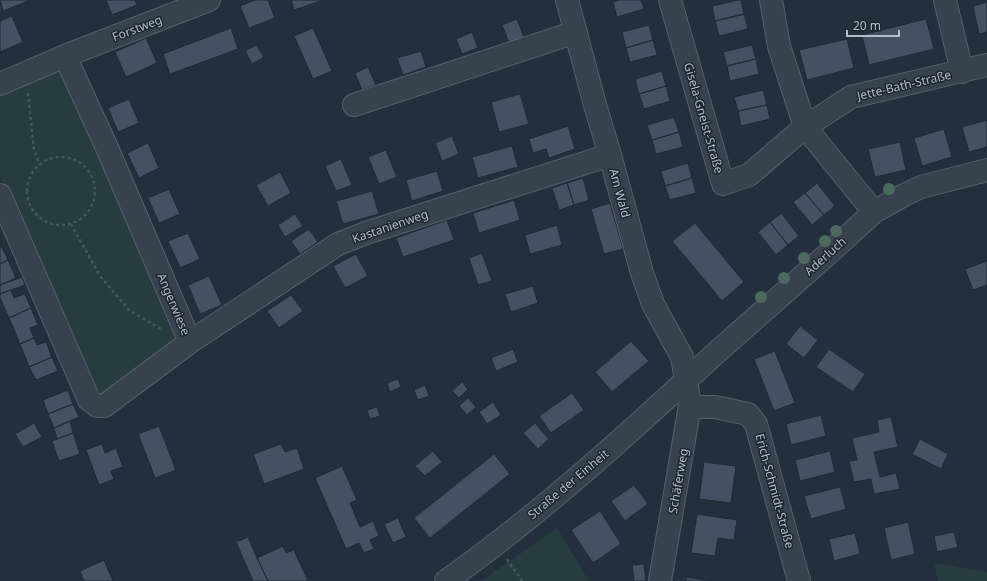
<svg xmlns="http://www.w3.org/2000/svg" width="987" height="581" viewBox="0 0 987 581" font-family="'Noto Sans',sans-serif">
  <rect width="100%" height="100%" fill="#242f3e"/>
  <path fill="#263c3f" d="M63 65 182 340 100 399 0 178V91Z
    M557 528 589 581H481Z
    M934 563 987 572V581H938Z"/>
  <path fill="#455162" stroke="#1f2835" d="M0 0H31L3 11Z
    M106 0H135L137 5 112 15Z
    M255 0H268L275 18 249 28 240 6Z
    M291 0H321V1L294 10Z
    M619 0H641L644 9 617 17 613 2Z
    M738 0H741L744 14 715 21 712 6Z
    M987 2V32L979 34 973 6Z
    M744 14 748 29 719 36 715 21Z
    M12 16 23 42 0 52V21Z
    M517 19 524 37 509 43 502 25Z
    M926 19 934 49 869 65 862 35Z
    M649 25 653 40 626 48 622 32Z
    M231 28 238 49 170 74 163 54Z
    M313 28 332 71 313 79 294 36Z
    M472 32 478 48 462 54 456 39Z
    M146 38 157 63 126 77 115 52Z
    M847 39 854 68 807 80 799 50Z
    M653 40 657 55 630 62 626 48Z
    M256 45 264 57 252 64 245 51Z
    M752 45 756 59 727 66 723 52Z
    M421 51 426 67 403 75 397 58Z
    M756 59 759 74 730 81 727 66Z
    M368 67 376 85 362 90 355 73Z
    M662 71 666 86 639 94 635 79Z
    M666 86 670 101 644 109 639 94Z
    M763 90 767 105 738 111 734 97Z
    M520 94 529 124 499 132 491 102Z
    M129 99 139 123 118 132 108 108Z
    M767 105 770 119 741 126 738 111Z
    M674 117 679 132 652 140 647 125Z
    M987 120V147L969 152 962 127Z
    M568 126 575 149 549 158 546 149 533 153 529 139Z
    M944 129 952 157 922 166 914 138Z
    M679 132 683 147 656 154 652 140Z
    M452 136 459 154 442 161 435 143Z
    M900 142 906 170 875 177 868 149Z
    M148 143 159 168 139 178 127 153Z
    M512 146 518 167 478 178 472 157Z
    M386 150 397 177 379 184 368 157Z
    M341 159 352 185 336 191 325 166Z
    M688 163 692 178 665 186 661 171Z
    M437 171 443 191 412 201 406 180Z
    M280 172 291 193 268 206 256 185Z
    M583 178 589 200 574 205 567 183Z
    M692 178 696 193 670 200 665 186Z
    M567 183 574 205 559 210 552 188Z
    M817 183 835 206 824 215 805 193Z
    M169 189 180 214 159 223 148 198Z
    M372 191 379 214 343 224 336 201Z
    M805 193 824 215 812 225 793 202Z
    M514 200 520 220 479 233 473 213Z
    M610 203 623 249 604 254 591 209Z
    M781 213 799 236 788 245 770 222Z
    M295 214 303 226 285 237 278 225Z
    M447 220 454 240 403 257 396 238Z
    M770 222 788 245 776 255 758 232Z
    M695 223 744 282 722 301 672 241Z
    M557 225 562 245 530 254 525 235Z
    M309 229 318 242 300 254 291 241Z
    M188 233 200 259 180 268 168 241Z
    M2 247 8 260 0 264V248Z
    M482 253 492 281 478 285 469 258Z
    M356 254 368 276 345 288 333 266Z
    M8 260 16 278 0 285V264Z
    M987 261V285L973 290 965 269Z
    M209 276 222 305 200 314 188 285Z
    M22 277 25 285 0 294V285Z
    M533 286 538 303 511 312 505 294Z
    M11 290 14 298 25 294 31 308 9 318 0 298V294Z
    M291 295 303 311 279 328 267 311Z
    M31 308 38 325 30 328 34 338 20 344 9 318Z
    M800 326 818 340 804 358 786 344Z
    M34 338 37 345 46 342 52 357 29 367 20 344Z
    M631 341 649 361 612 392 595 372Z
    M513 349 518 362 496 371 491 358Z
    M829 349 865 374 853 392 816 367Z
    M775 351 795 403 774 411 754 359Z
    M52 357 58 371 36 380 29 367Z
    M398 379 401 387 390 392 387 383Z
    M462 382 468 389 459 398 452 391Z
    M425 385 429 396 418 400 414 390Z
    M68 390 73 404 48 414 43 400Z
    M572 393 584 410 551 433 539 416Z
    M468 398 476 407 467 415 459 406Z
    M493 402 501 415 487 424 479 412Z
    M73 404 79 417 54 428 48 414Z
    M377 407 380 416 370 419 367 410Z
    M821 415 826 436 791 445 786 424Z
    M891 417 898 447 874 452 880 477 896 473 900 489 874 494 871 479 854 482 849 461 857 460 852 438 879 432 877 420Z
    M70 421 73 433 57 439 54 428Z
    M34 423 42 437 23 447 15 434Z
    M535 423 549 439 538 449 523 433Z
    M159 426 176 470 155 478 138 434Z
    M73 433 80 454 59 461 52 441Z
    M920 439 948 454 941 469 912 454Z
    M102 444 105 453 116 448 123 467 111 471 114 479 99 485 86 450Z
    M281 444 285 452 297 448 304 469 264 484 253 454Z
    M433 451 442 462 425 476 415 466Z
    M830 451 835 472 800 481 795 460Z
    M494 454 510 474 430 538 414 518Z
    M704 462 736 466 731 503 699 499Z
    M342 466 357 500 350 503 360 527 373 521 379 536 370 540 374 549 364 553 359 543 346 549 315 478Z
    M634 485 648 504 625 521 611 501Z
    M840 487 846 509 811 519 804 496Z
    M600 511 621 544 593 563 571 530Z
    M697 514 737 520 734 540 718 538 715 556 691 553Z
    M398 518 406 537 393 543 384 524Z
    M908 522 915 554 891 560 884 528Z
    M954 532 958 547 937 552 934 536Z
    M855 533 860 554 834 561 829 539Z
    M248 537 257 558 268 581H253L236 542Z
    M283 546 286 553 294 550 308 581H268L257 558Z
    M104 560 113 581H84L80 571Z
    M644 564 646 581H634L632 565Z
    M687 577 711 581H686Z"/>
  <g fill="none" stroke-linecap="round" stroke-linejoin="round">
    <g stroke="#565f6c" stroke-width="24">
      <path id="minor" d="M567 0 595 105 610 155 642 273 653 304 682 357 690 405 660 581
        M670 0 723 184 749 175 805 127 851 97 987 65
        M771 0 779 46 805 127 874 212
        M945 0 962 72
        M65 56 209 0
        M0 84 65 56 108 150 190 342 104 406H97L89 400 0 195
        M354 105 576 32
        M190 342 338 244 366 233 610 155
        M691 407H715L748 414 756 424 799 581
        M446 581C542 513 629 433 716 353 769 306 822 260 874 212L904 195 921 187 987 170"/>
    </g>
    <path stroke="#44595c" stroke-width="2.5" stroke-dasharray="3 3" stroke-linecap="butt" d="M28 93 34 150 40 165
      M27 191a34 34 0 1 1 68 0a34 34 0 1 1-68 0Z
      M71 224 100 276 129 310 159 328 163 329
      M507 559 522 581"/>
    <use href="#minor" stroke="#38414e" stroke-width="22"/>
  </g>
  <g fill="#4b6a5d">
    <circle cx="889" cy="189" r="6"/>
    <circle cx="836" cy="231" r="6"/>
    <circle cx="825" cy="241" r="6"/>
    <circle cx="804" cy="258" r="6"/>
    <circle cx="784" cy="278" r="6"/>
    <circle cx="761" cy="297" r="6"/>
  </g>
  <g text-anchor="middle" dominant-baseline="central" stroke-width="3" stroke-linejoin="round" paint-order="stroke">
    <g font-size="12" fill="#b4bcc9" stroke="#1d2633">
      <text transform="translate(137 28) rotate(-21)">Forstweg</text>
      <text transform="translate(904 85) rotate(-13)">Jette-Bath-Straße</text>
      <text transform="translate(704 118) rotate(74)">Gisela-Gneist-Straße</text>
      <text transform="translate(620 193) rotate(75)">Am Wald</text>
      <text transform="translate(390 226) rotate(-19)">Kastanienweg</text>
      <text transform="translate(825 256) rotate(-42)">Aderluch</text>
      <text transform="translate(174 304) rotate(67)">Angerwiese</text>
      <text transform="translate(678 481) rotate(-80)">Schäferweg</text>
      <text transform="translate(568 484) rotate(-40)">Straße der Einheit</text>
      <text transform="translate(775 491) rotate(75)">Erich-Schmidt-Straße</text>
    </g>
  </g>
  <path d="M847 30v6h52v-6" fill="none" stroke="#b4bcc9" stroke-width="2"/>
  <text x="853" y="30" font-size="12" fill="#b4bcc9" stroke="#1d2633" stroke-width="3" paint-order="stroke">20 m</text>
</svg>
